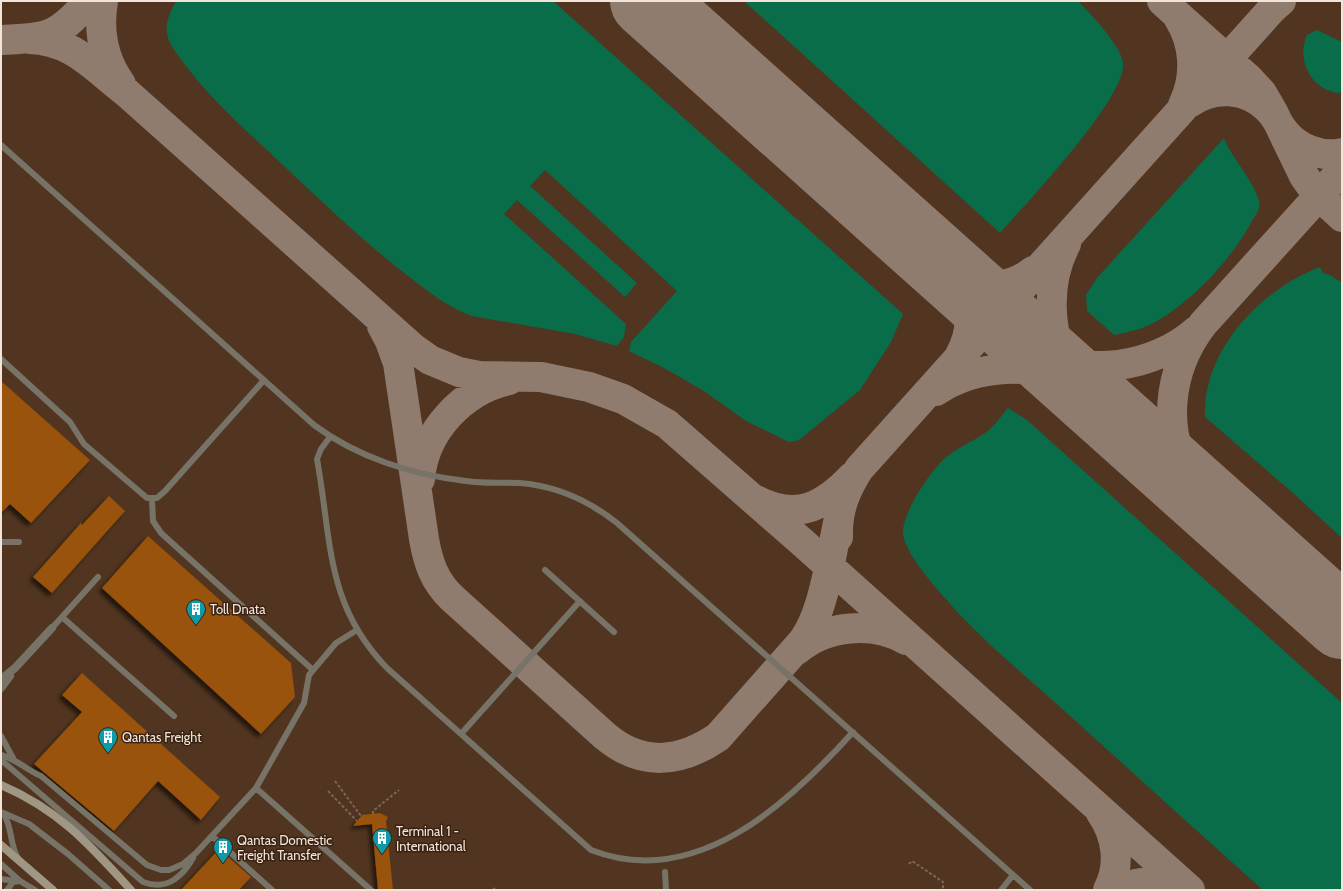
<svg xmlns="http://www.w3.org/2000/svg" width="1343" height="891" viewBox="0 0 1343 891" font-family="Cabin,sans-serif">
  <defs>
    <filter id="shadow"><feDropShadow dx="-3.5" dy="3.5" stdDeviation="2" flood-color="#0009"/></filter>
  </defs>
  <rect width="100%" height="100%" fill="#432d1d"/>
  <path fill="#513520" d="M1 1H1342V890H1Z"/>
  <path fill="#0a6d49" d="M176 1H553L903 314 891 342 860 390 799 440 789 442 746 421 704 391 664 368 629 351 631 342 677 291 545 170 530 186 637 283 625 297 517 200 504 214 626 324 624 337 617 346 575 334 472 316C453 309 435 297 420 285 366 245 317 197 268 151 238 123 207 95 183 62 177 54 168 43 167 33 165 23 171 10 176 1Z
    M744 1H1078C1091 14 1120 45 1123 62 1129 95 1024 206 1000 233Z
    M1317 30 1342 42V91L1339 93C1311 90 1296 60 1307 35Z
    M1224 138C1229 155 1263 191 1259 208 1258 212 1254 217 1252 221 1232 258 1194 300 1157 321 1143 329 1129 332 1114 335L1087 311 1086 295 1097 278Z
    M1320 267 1323 273 1330 275 1342 283V538L1293 493 1205 417C1202 350 1262 289 1320 267Z
    M1008 408 1027 420 1342 703V890H1263C1198 832 1133 773 1068 714 1026 676 981 640 944 597 932 583 902 549 903 531 904 510 933 466 950 454 961 446 974 441 985 433 994 427 1001 416 1008 408Z"/>
  <g fill="none" stroke-linecap="round" stroke-linejoin="round">
    <path stroke="#907c6f" stroke-width="30" d="M103 1C98 31 103 59 121 84
      M1162 1 1249 79 1262 93 1273 112 1304 176 1316 193 1342 217
      M1178 17C1195 44 1197 76 1183 105
      M29 39C73 40 94 68 127 93L413 348 430 360 459 372 479 376 541 377 589 387 623 399 667 424 802 542 1190 890
      M1 40C50 37 56 38 89 1
      M1189 103C1214 86 1246 87 1268 109 1275 115 1278 124 1284 131 1297 148 1321 158 1342 153
      M1066 244C1045 283 1047 340 1073 377 1082 390 1096 401 1108 412
      M934 255C942 262 951 272 960 278 984 291 1012 288 1033 271
      M944 269C971 293 977 324 960 355
      M993 310C1010 319 1022 336 1038 347 1084 380 1155 367 1196 331
      M382 326 390 341 398 363 424 539C428 562 434 581 452 598L605 736C642 767 680 763 718 737L802 642C824 614 831 554 839 518
      M936 391C975 365 1036 360 1075 386
      M1178 473C1227 517 1284 566 1342 597
      M420 479C424 431 463 390 509 380
      M1195 485C1160 435 1167 371 1203 324L1342 170
      M756 500C797 521 823 507 852 477
      M838 537C837 511 845 491 859 469L1272 9 1281 1
      M797 650C826 625 873 621 906 640
      M1101 813C1117 836 1121 865 1108 890
      M1118 890C1141 880 1164 879 1187 890"/>
    <path stroke="#907c6f" stroke-width="74" d="M647 1 1342 622"/>
  </g>
  <path fill="#995207" filter="url(#shadow)" d="M1 381 90 460 31 523 10 504 1 513Z
    M109 496 125 511 52 593 33 577 81 523 82 525Z
    M148 536 291 663 295 697 261 734 102 588Z
    M82 673 220 797 201 820 158 781 114 831 34 764 82 712 62 695Z
    M380 813 388 817 386 821 393 890H378L372 824 353 826 362 815Z
    M219 849 251 877 239 890H181Z"/>
  <g fill="none" stroke-linecap="round" stroke-linejoin="round">
    <path stroke="#7a6758" stroke-width="2" stroke-dasharray="3 2" stroke-linecap="butt" d="M335 781 361 816
      M328 791 357 821
      M373 814V811L399 790
      M909 864 912 861 943 882V889
      M493 890 495 888"/>
    <path stroke="#787367" stroke-width="6" d="M1 145 314 425C357 457 412 475 466 481 484 484 502 482 520 483 557 486 588 500 617 523L1030 890
      M1 359 70 422 84 444 147 498H157L165 491 264 380
      M330 437 321 449 317 459C332 541 325 604 387 668L591 850C696 891 789 803 853 732
      M152 499 153 521 161 533 313 670
      M1 542H19
      M545 570 614 632
      M62 617 174 716
      M52 628 98 577
      M461 734 580 601
      M1 736 13 758
      M1 755C16 759 27 770 41 776L147 865 161 870H169L183 864 196 853 256 788 304 703 309 675 336 643 357 630
      M1 760 143 882C167 891 182 877 193 858
      M256 788 371 890
      M1 812 29 824 68 854 109 890
      M3 813C13 827 9 844 18 858
      M212 836 272 890
      M1 864 20 881 35 890
      M665 872 666 890
      M1 879 15 881
      M7 890 13 882 20 881
      M1001 890 1013 875"/>
    <path stroke="#787367" stroke-width="8" d="M1 679 15 668 52 628
      M1 688 10 676"/>
    <path stroke="#9f9784" stroke-width="8" d="M1 845 53 890"/>
    <path stroke="#9f9784" stroke-width="8" d="M1 785C59 810 89 844 131 890"/>
  </g>
  <defs>
    <g id="building-pin" transform="scale(1)"><path d="M0 17L-7.5 6A9.5 9.5 0 1 1 7.5 6Z" fill="#0f9aa8" stroke="#392313"/><path d="M-4-6H4V6H1V3H-1V6H-4ZM-2.5-4.3h1.7v1.8h-1.7ZM.8-4.3h1.7v1.8H.8ZM-2.5-1h1.7V.8h-1.7ZM.8-1h1.7V.8H.8Z" fill="#fff"/></g>
  </defs>
  <g fill-rule="evenodd">
    <use href="#building-pin" x="196" y="609"/>
    <use href="#building-pin" x="108" y="737"/>
    <use href="#building-pin" x="382" y="838"/>
    <use href="#building-pin" x="223" y="847"/>
  </g>
  <g text-anchor="middle" dominant-baseline="central" stroke-width="3" stroke-linejoin="round" paint-order="stroke">
    <g font-size="13" fill="#f4e5db" stroke="#392313" text-anchor="start">
      <text x="210" y="609">Toll Dnata</text>
      <text x="122" y="737">Qantas Freight</text>
      <text x="396" y="831">Terminal 1 -<tspan x="396" dy="15">International</tspan></text>
      <text x="237" y="840">Qantas Domestic<tspan x="237" dy="15">Freight Transfer</tspan></text>
    </g>
  </g>
  <rect width="1343" height="891" fill="none" stroke="#f4e5db" stroke-width="4"/>
</svg>
